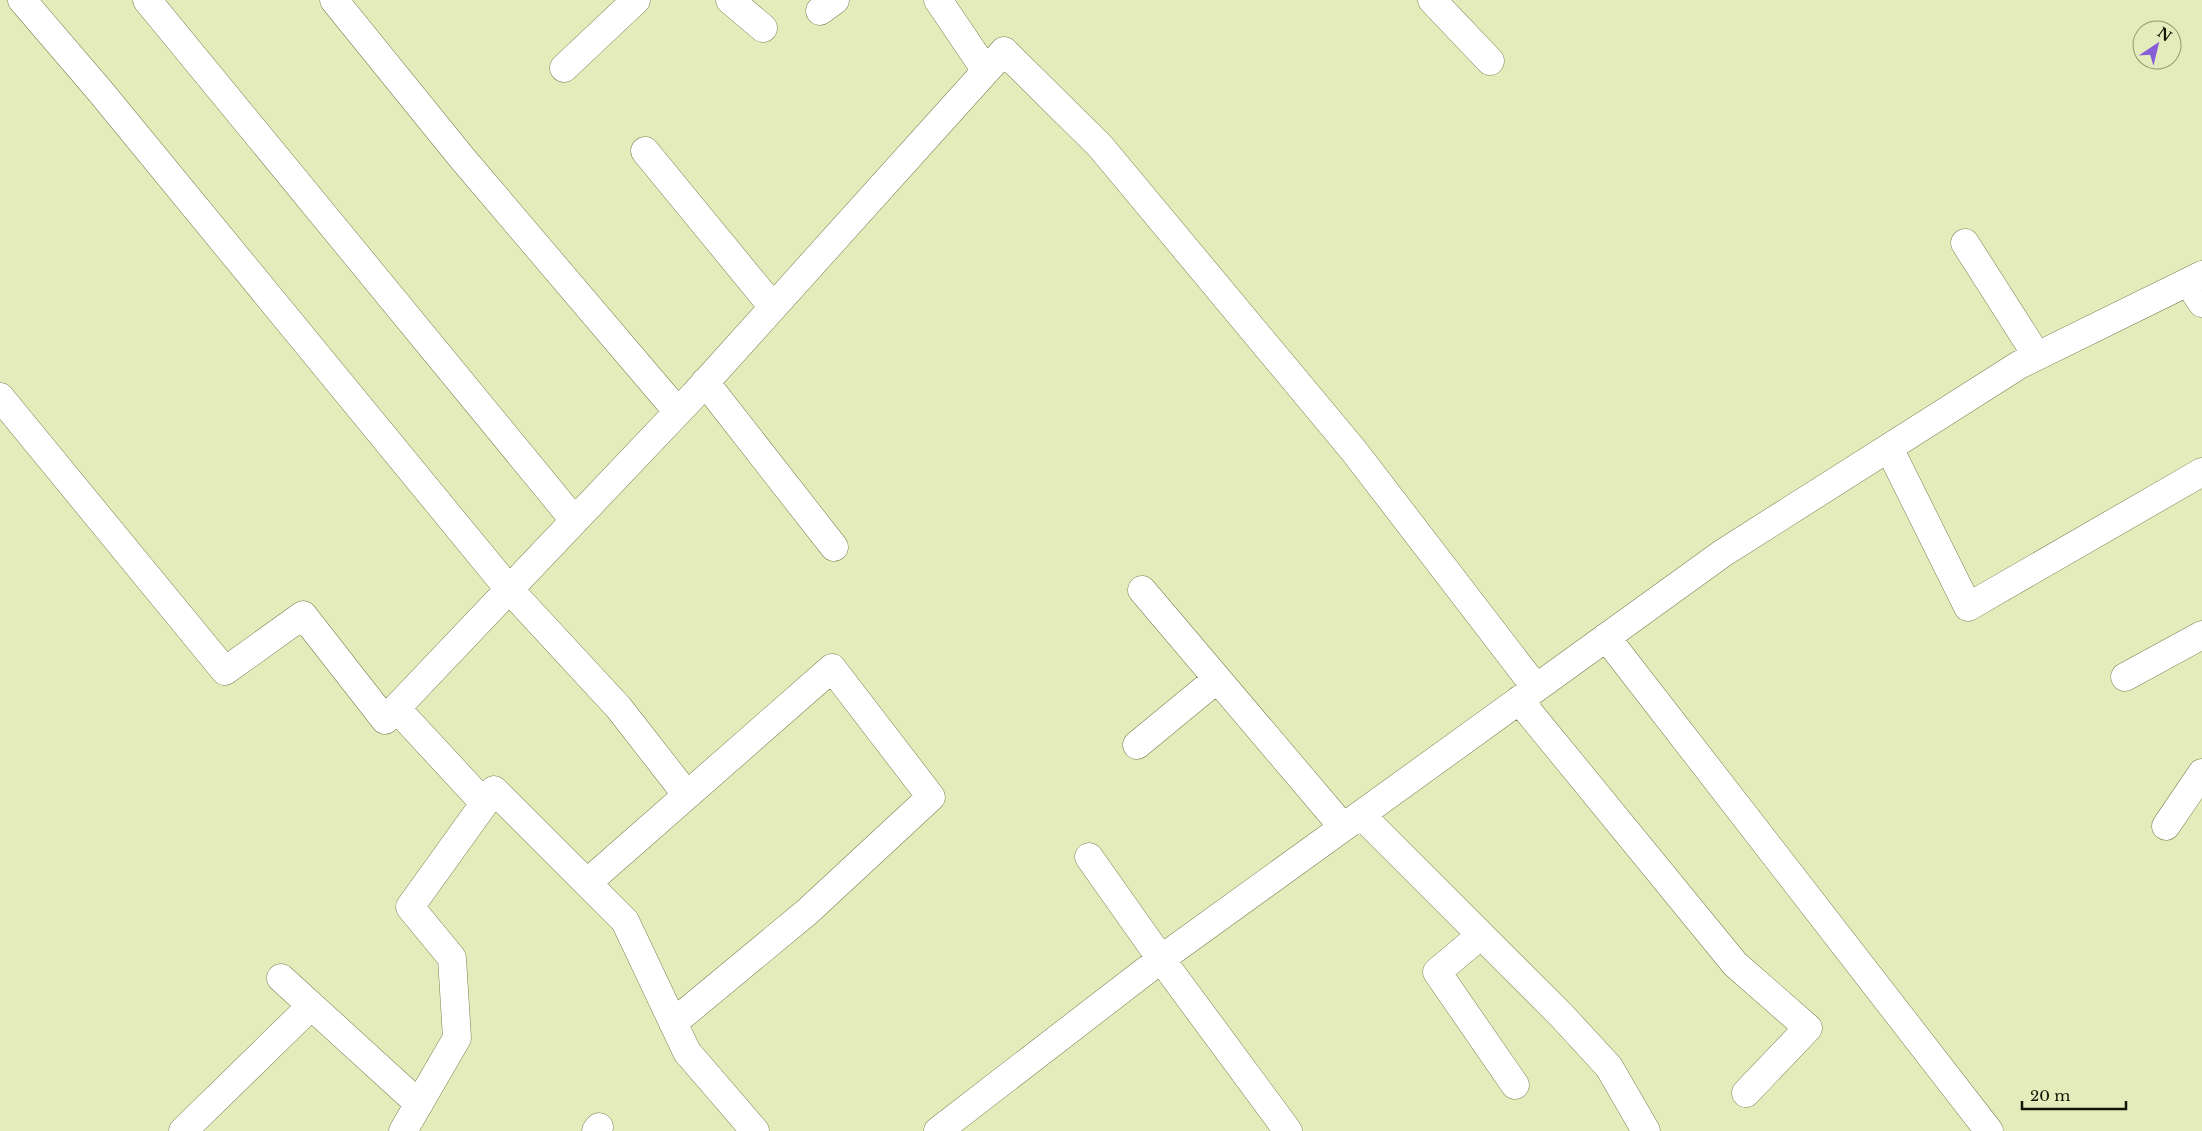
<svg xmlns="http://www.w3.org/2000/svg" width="2202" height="1131" viewBox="0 0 2202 1131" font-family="'Libre Baskerville',serif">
  <rect width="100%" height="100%" fill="#e4ecbb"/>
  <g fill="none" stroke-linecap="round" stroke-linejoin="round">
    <g stroke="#7a8154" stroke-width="29">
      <path id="minor" d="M22 0 100 91 508 588 619 708 686 794
        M147 0 574 520
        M334 0 462 158 678 412
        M730 0 763 28
        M938 0 986 71
        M1432 0 1490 61
        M820 11 835 0
        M564 68 636 0
        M645 151 773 307
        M1965 243 2037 356
        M2188 282 2202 303
        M705 382 834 547
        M0 397 225 671 303 615 385 720 694 395 1004 51 1100 146 1354 451 1536 688
        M1889 448 1968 607 2202 472
        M1142 590 1343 827
        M1606 637 1989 1131
        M2125 677 2202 635
        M1519 700 1735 964 1808 1028 1746 1093
        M396 708 484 803
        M1137 745 1217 679
        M1361 815 1562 1016 1609 1067 1646 1131
        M2166 826 2202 773
        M1089 857 1161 959 1288 1131
        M587 883 832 668 931 797 807 912 673 1023
        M1481 935 1437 972 1515 1085
        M281 978 419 1104
        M183 1131 311 1006
        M403 1131 457 1038 452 958 410 907 494 790 625 921 687 1052 755 1131
        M596 1131 599 1127
        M938 1131 1161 959 1723 553 2019 365 2202 275"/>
    </g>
    <use href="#minor" stroke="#fff" stroke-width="28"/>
  </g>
  <g transform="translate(2157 45) rotate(35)"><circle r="24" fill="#e4ecbb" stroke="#919672"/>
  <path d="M0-4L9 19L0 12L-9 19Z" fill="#875ed8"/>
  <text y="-8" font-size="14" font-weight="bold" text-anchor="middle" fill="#141605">N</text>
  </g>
  <path d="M2022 1101v8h104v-8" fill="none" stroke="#141605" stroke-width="2.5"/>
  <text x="2030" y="1101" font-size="15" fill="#141605" stroke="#e4ecbb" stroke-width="4" paint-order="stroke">20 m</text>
</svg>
